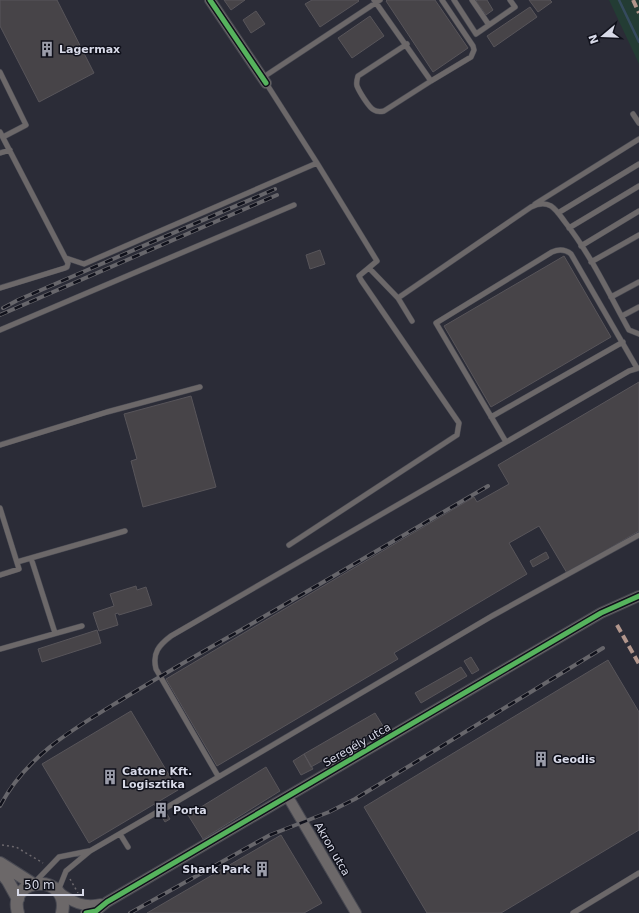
<svg xmlns="http://www.w3.org/2000/svg" width="639" height="913" viewBox="0 0 639 913" font-family="'DejaVu Sans',sans-serif">
  <rect width="100%" height="100%" fill="#2b2c37"/>
  <path fill="#233c34" d="M609 0H639V64Z"/>
  <g fill="none" stroke-linecap="round" stroke-linejoin="round">
    <path stroke="#354a5e" stroke-width="2.5" d="M619 0 639 42"/>
  </g>
  <path fill="#474448" stroke="#58555a" d="M0 0H57L94 73 39 102 0 26Z
    M224 0H245L231 10Z
    M312 0H358L359 1 320 27 305 4Z
    M387 0H435L468 48 433 72 386 1Z
    M477 0H487L493 10 486 15 476 1Z
    M529 0H550L552 2 538 12Z
    M530 7 537 17 494 47 487 36Z
    M256 11 265 24 251 33 243 20Z
    M370 16 384 36 352 58 338 38Z
    M320 250 325 264 310 269 306 255Z
    M564 256 611 337 491 407 444 326Z
    M639 382V531L567 573 539 526 509 543 527 574 394 653 398 659 217 766 166 679 474 497 477 502 509 484 498 465Z
    M191 396 216 487 143 507 131 461 137 459 124 414Z
    M546 552 549 558 533 567 530 561Z
    M136 586 137 590 146 587 152 605 119 615 118 613 115 614 118 625 99 631 93 613 114 606 110 594Z
    M97 630 101 643 42 662 38 649Z
    M471 657 479 670 472 674 464 661Z
    M608 660 639 712V830L501 913H427L364 807Z
    M461 667 467 676 421 703 415 693Z
    M131 711 178 790 89 843 42 764Z
    M375 713 383 726 311 767 304 754Z
    M304 754 313 769 301 775 293 761Z
    M266 767 280 791 203 839 188 815Z
    M159 801 170 819 165 822 154 804Z
    M281 835 322 903 304 913H147Z"/>
  <g fill="none" stroke-linecap="round" stroke-linejoin="round">
    <g stroke="#484952" stroke-width="6">
      <path id="service" d="M374 0 431 81 471 57 474 50 473 46 442 0
        M454 0 476 34 515 7 510 0
        M472 0 489 25
        M407 44 358 76C357 80 356 82 357 86 359 91 369 108 374 110 377 112 380 112 384 111L431 81
        M0 72 26 125 3 137
        M262 78 380 0
        M266 83 317 163 377 261 359 276 361 280 459 423 457 435 289 545
        M633 114 639 123
        M0 132 68 263 67 267 65 268 0 288
        M0 153 10 150
        M535 204 639 139
        M558 213 639 164
        M569 228 639 186
        M581 246 639 211
        M66 258 84 264 317 163
        M591 262 639 235
        M369 268 398 298 412 321
        M611 297 639 282
        M398 298 531 207C537 204 544 202 551 206 557 210 561 217 565 222 591 255 609 294 629 330L639 334
        M622 316 639 307
        M0 330 294 205
        M491 417 623 342
        M506 442 436 323 552 252C559 249 565 249 571 254L637 368
        M0 445 107 412 200 387
        M0 508 19 569 0 575
        M31 558 55 633
        M17 562 125 531
        M0 649 82 626
        M218 776 156 669C152 653 159 645 171 636L629 371 639 368
        M164 809 492 616 639 535
        M120 834 128 847
        M35 882 59 857 89 851
        M58 891 66 871 90 851 159 811
        M573 913 639 873"/>
    </g>
    <g stroke="#484952" stroke-width="12">
      <path id="minor" d="M210 0 266 83
        M288 797 356 913
        M58 892C73 902 83 908 101 904
        M86 913 96 911 107 902 601 613 639 596"/>
    </g>
    <g stroke="#484952" stroke-width="14">
      <path id="tertiary" d="M0 863 33 884
        M0 871 8 881 18 899
        M18 913C7 875 71 873 62 913"/>
    </g>
    <path stroke="#6c686d" stroke-width="1.5" stroke-dasharray="2 3" stroke-linecap="butt" d="M2 845 16 847 43 863
      M70 879 78 893"/>
    <use href="#service" stroke="#6c6869" stroke-width="5"/>
    <use href="#minor" stroke="#6c6869" stroke-width="10"/>
    <use href="#tertiary" stroke="#6c6869" stroke-width="12"/>
    <g stroke="#67666b" stroke-width="4">
      <path id="rail" d="M3 308 18 300 275 189
        M0 315 277 195
        M0 806C28 753 77 727 126 697 164 674 202 652 241 630 323 582 406 534 488 486
        M130 913 270 835 329 812 355 799 603 648"/>
    </g>
    <use href="#rail" stroke="#10111b" stroke-width="2.5" stroke-dasharray="8" stroke-linecap="butt"/>
    <path stroke="#b2968c" stroke-width="4" stroke-dasharray="8 4" stroke-linecap="butt" d="M633 0 639 13
      M617 625 639 664"/>
    <g stroke="#10111b" stroke-width="8">
      <path id="cycleway" d="M210 0 266 83
        M86 913 96 911 107 902 601 613 639 596"/>
    </g>
    <use href="#cycleway" stroke="#56b35d" stroke-width="5"/>
  </g>
  <defs>
    <g id="building-bare" transform="scale(1.2)"><path d="M-4-6H4V6H1V3H-1V6H-4ZM-2.5-4.3h1.7v1.8h-1.7ZM.8-4.3h1.7v1.8H.8ZM-2.5-1h1.7V.8h-1.7ZM.8-1h1.7V.8H.8Z" fill="#9b9daa" stroke="#10111b" stroke-width="2.5" paint-order="stroke"/></g>
  </defs>
  <g fill-rule="evenodd">
    <use href="#building-bare" x="47" y="49"/>
    <use href="#building-bare" x="541" y="759"/>
    <use href="#building-bare" x="110" y="777"/>
    <use href="#building-bare" x="161" y="810"/>
    <use href="#building-bare" x="262" y="869"/>
  </g>
  <g text-anchor="middle" dominant-baseline="central" stroke-width="3" stroke-linejoin="round" paint-order="stroke">
    <g font-size="11" font-weight="bold" fill="#d8dae8" stroke="#10111b" text-anchor="start">
      <text x="59" y="49">Lagermax</text>
      <text x="553" y="759">Geodis</text>
      <text x="122" y="771">Catone Kft.<tspan x="122" dy="13">Logisztika</tspan></text>
      <text x="173" y="810">Porta</text>
      <text x="250" y="869" text-anchor="end">Shark Park</text>
    </g>
    <g font-size="11" fill="#d8dae8" stroke="#10111b">
      <text transform="translate(357 745) rotate(-30)">Seregély utca</text>
      <text transform="translate(332 849) rotate(60)">Akron utca</text>
    </g>
  </g>
  <g transform="translate(603 36) rotate(251)" stroke="#10111b" stroke-width="3" paint-order="stroke">
  <path d="M0-3L7 15L0 10L-7 15Z" fill="#d8dae8"/>
  <text y="-6" font-size="11" font-weight="bold" text-anchor="middle" fill="#d8dae8">N</text>
  </g>
  <path d="M18 889v6h65v-6" fill="none" stroke="#d8dae8" stroke-width="2"/>
  <text x="24" y="889" font-size="12" fill="#d8dae8" stroke="#10111b" stroke-width="3" paint-order="stroke">50 m</text>
</svg>
